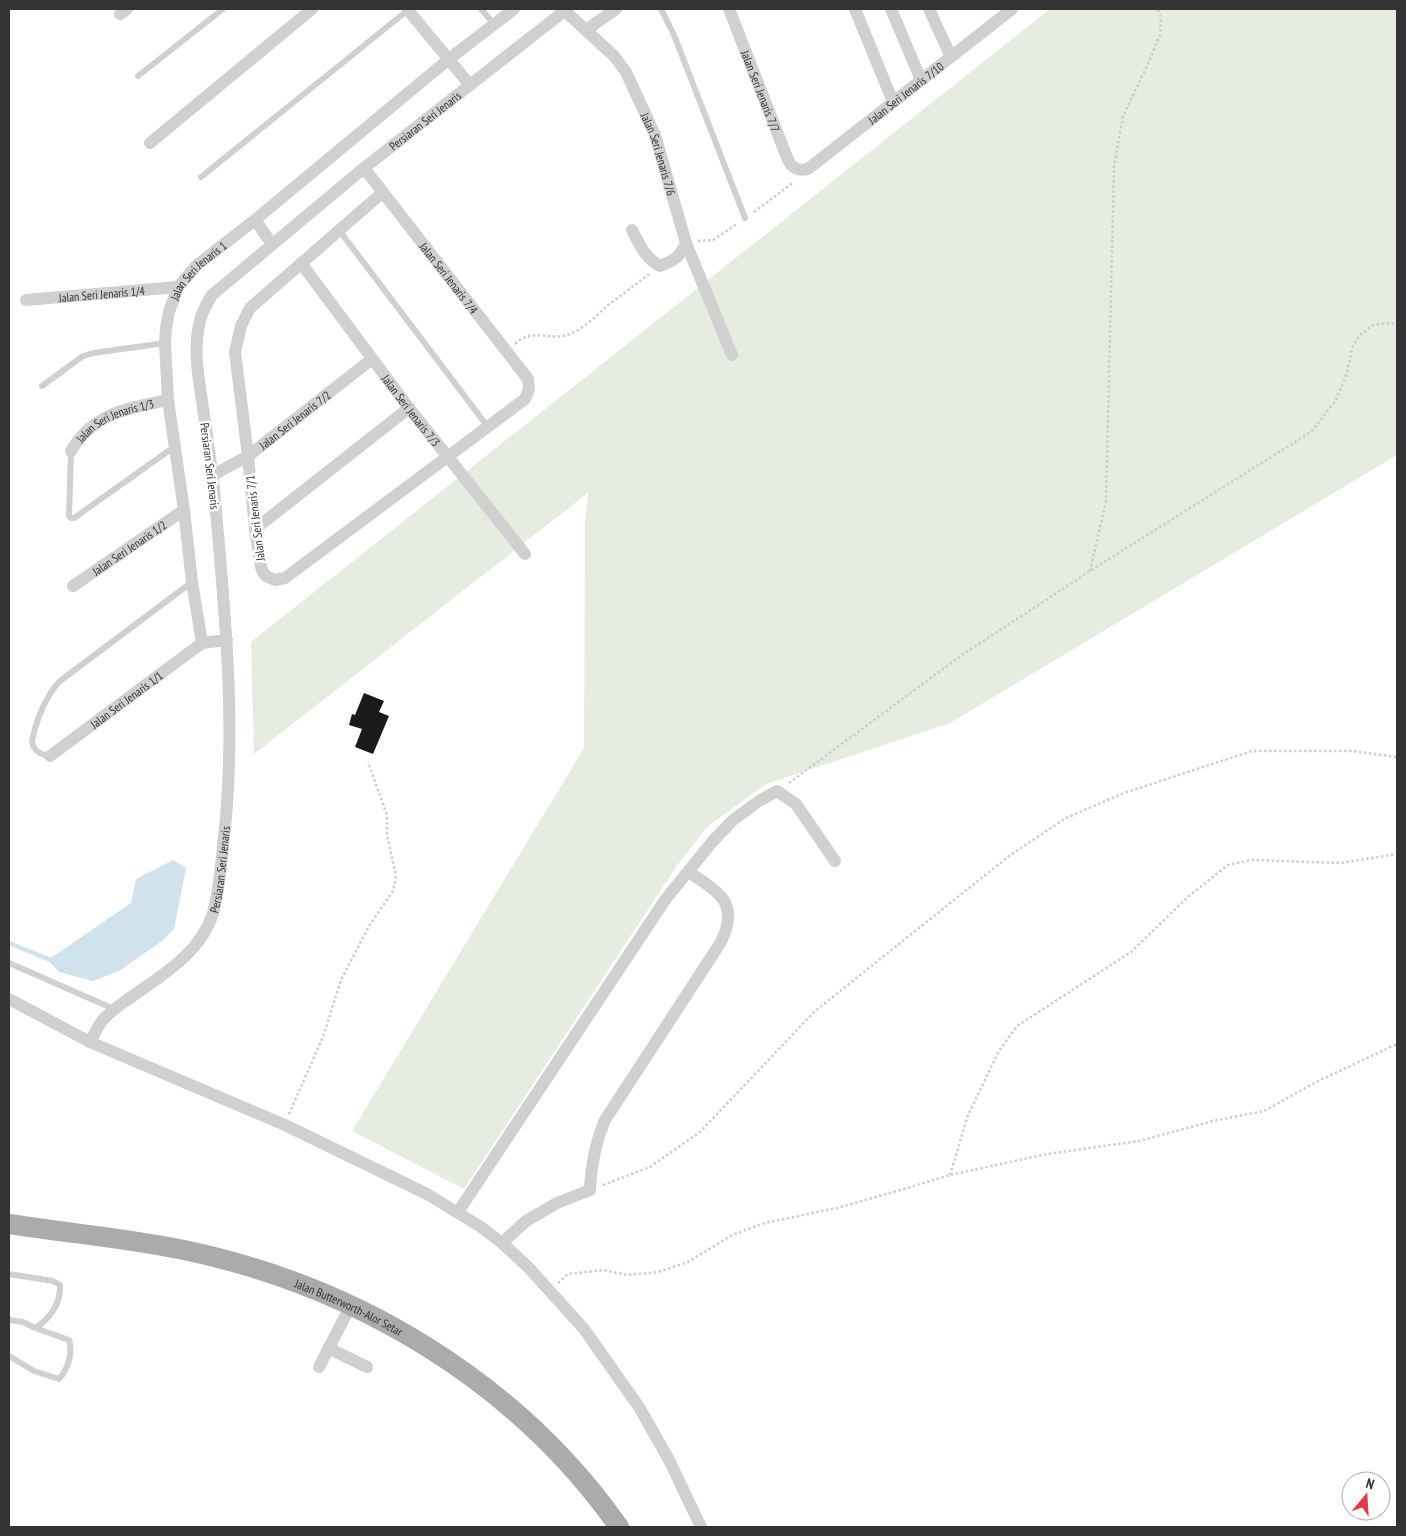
<svg xmlns="http://www.w3.org/2000/svg" width="1406" height="1536" viewBox="0 0 1406 1536" font-family="'PT Sans Narrow',sans-serif">
  <rect width="100%" height="100%" fill="#fff"/>
  <path fill="#e6ecdf" d="M1050 9H1397V455L950 723 766 784 707 827 676 867 464 1189 352 1131 584 748 585 523 588 493 254 754 251 642Z"/>
  <path fill="#cfe2ee" d="M173 860 186 868 174 929 162 941 119 971 93 981 59 972 48 960 131 903 136 879Z"/>
  <g fill="none" stroke-linecap="round" stroke-linejoin="round">
    <path stroke="#cfe2ee" stroke-width="4.5" d="M9 943 53 961"/>
  </g>
  <path fill="#1a1a1a" d="M364 693 384 701 379 712 389 716 373 754 355 747 362 729 349 725 352 714 355 715Z"/>
  <g fill="none" stroke-linecap="round" stroke-linejoin="round">
    <path stroke="#cdcdcd" stroke-width="2.5" stroke-dasharray="2.5 2.5" stroke-linecap="butt" d="M754 212 794 182
      M698 241 713 240 737 224
      M515 344C533 327 548 341 567 335 583 330 596 316 608 305 622 295 635 285 649 274
      M1090 571 1106 501 1114 166 1123 116 1146 68 1160 35 1161 19 1158 9
      M789 783 959 657 1090 571 1311 432 1336 400 1347 373 1352 348 1359 336 1373 325 1392 323 1397 326
      M289 1114 323 1037 341 980 369 926 393 891 396 876 387 835V815L368 762
      M950 1175 968 1115 999 1051 1017 1026 1131 952 1189 896 1228 865 1252 860 1341 863 1397 854
      M603 1185 650 1167 700 1132 814 1012 1009 856 1066 818 1124 793 1252 751H1352L1397 757
      M558 1283 568 1274 603 1270 627 1275 658 1272 688 1262 732 1235 765 1223 837 1208 904 1189 950 1175 1047 1154 1139 1141 1213 1121 1264 1111 1320 1080 1397 1044"/>
    <path stroke="#d0d0d0" stroke-width="6" d="M481 9 494 24
      M661 9 674 35 745 218
      M138 76 223 9
      M201 177 408 10
      M339 230 488 427
      M42 386 83 356 93 353 165 343
      M71 451 69 516 71 518H74L174 447
      M50 756C42 755 33 751 32 741 36 721 46 695 60 681L192 582
      M9 963 114 1009
      M9 1274 53 1281 60 1285C61 1303 50 1319 35 1328L23 1322 9 1320
      M9 1356 34 1371 59 1379C68 1369 73 1353 69 1340L35 1328"/>
    <g stroke="#d0d0d0" stroke-width="12">
      <path d="M407 9 470 85"/>
      <path id="s1" d="M729 9 788 160C793 169 798 171 808 169L1012 9"/>
      <path d="M855 9 893 102"/>
      <path d="M891 9 921 80"/>
      <path d="M929 9 951 57"/>
      <path id="s2" d="M565 11 614 56 626 72 655 135 686 243C679 258 675 260 660 266 645 258 640 245 632 230"/>
      <path d="M120 14 127 9"/>
      <path d="M586 30 616 9"/>
      <path d="M150 143 312 9"/>
      <path id="s3" d="M364 168 528 379 529 389 525 399 285 578 275 580 266 576 263 572 261 567 255 529 248 456 235 352 241 326 250 308 382 193"/>
      <path d="M255 220 272 244"/>
      <path d="M686 243 732 355"/>
      <path id="s4" d="M301 263 409 408 525 554"/>
      <path id="s5" d="M26 300 178 287"/>
      <path id="s6" d="M71 451C93 413 128 408 168 400"/>
      <path id="s7" d="M213 475 248 456 372 359"/>
      <path d="M255 529 409 408"/>
      <path id="s8" d="M73 586 184 510"/>
      <path id="s9" d="M227 640 202 643 192 582 184 510 168 400 165 343 166 328 169 312 178 287 197 265 255 220 449 59 514 9"/>
      <path id="s10" d="M50 756 202 643"/>
      <path d="M9 999 90 1042 285 1125 427 1194 481 1227 502 1243 528 1267 584 1329 639 1407 669 1460 701 1527"/>
      <path id="s11" d="M90 1042C94 1036 97 1027 102 1021 109 1012 120 1005 130 998 162 975 201 953 213 913 220 888 221 862 224 837 237 721 224 604 214 489 211 460 206 430 202 401 198 375 193 347 200 321 202 312 207 303 212 295L364 168 567 9"/>
      <path d="M458 1212 665 900 712 842 733 820 759 801 777 791 796 804 835 861"/>
      <path d="M502 1243 526 1221 557 1203 590 1190C591 1167 596 1141 605 1120L721 942C740 902 719 893 689 872"/>
      <path d="M328 1348 367 1367"/>
      <path d="M319 1367 351 1305"/>
    </g>
    <path stroke="#ababab" stroke-width="20" id="s12" d="M9 1224C67 1233 127 1238 184 1250 357 1286 517 1382 619 1527"/>
  </g>
  <g text-anchor="middle" dominant-baseline="central" stroke-width="5" stroke-linejoin="round" paint-order="stroke">
    <g font-size="12" fill="#333" stroke="#fff">
      <text stroke="none"><textPath href="#s1" startOffset="88">Jalan Seri Jenaris 7/7</textPath></text>
      <text stroke="none"><textPath href="#s1" startOffset="310">Jalan Seri Jenaris 7/10</textPath></text>
      <text stroke="none"><textPath href="#s11" startOffset="1081">Persiaran Seri Jenaris</textPath></text>
      <text stroke="none"><textPath href="#s2" startOffset="175">Jalan Seri Jenaris 7/6</textPath></text>
      <text stroke="none"><textPath href="#s9" startOffset="411">Jalan Seri Jenaris 1</textPath></text>
      <text stroke="none"><textPath href="#s3" startOffset="139">Jalan Seri Jenaris 7/4</textPath></text>
      <text stroke="none"><textPath href="#s5" startOffset="76">Jalan Seri Jenaris 1/4</textPath></text>
      <text stroke="none"><textPath href="#s4" startOffset="184">Jalan Seri Jenaris 7/3</textPath></text>
      <text stroke="none"><textPath href="#s7" startOffset="99">Jalan Seri Jenaris 7/2</textPath></text>
      <text stroke="none"><textPath href="#s6" startOffset="56">Jalan Seri Jenaris 1/3</textPath></text>
      <text transform="translate(210 466) rotate(83)">Persiaran Seri Jenaris</text>
      <text transform="translate(255 518) rotate(-97)">Jalan Seri Jenaris 7/1</text>
      <text stroke="none"><textPath href="#s8" startOffset="68">Jalan Seri Jenaris 1/2</textPath></text>
      <text stroke="none"><textPath href="#s10" startOffset="95">Jalan Seri Jenaris 1/1</textPath></text>
      <text stroke="none"><textPath href="#s11" startOffset="226">Persiaran Seri Jenaris</textPath></text>
      <text stroke="none"><textPath href="#s12" startOffset="352">Jalan Butterworth-Alor Setar</textPath></text>
    </g>
  </g>
  <rect width="1406" height="1536" fill="none" stroke="#333333" stroke-width="20"/>
  <g transform="translate(1366 1496) rotate(18)"><circle r="24" fill="#ffffff" stroke="#adadad"/>
  <path d="M0-4L9 19L0 12L-9 19Z" fill="#e63946"/>
  <text y="-8" font-size="14" font-weight="bold" text-anchor="middle" fill="#333333">N</text>
  </g>
</svg>
